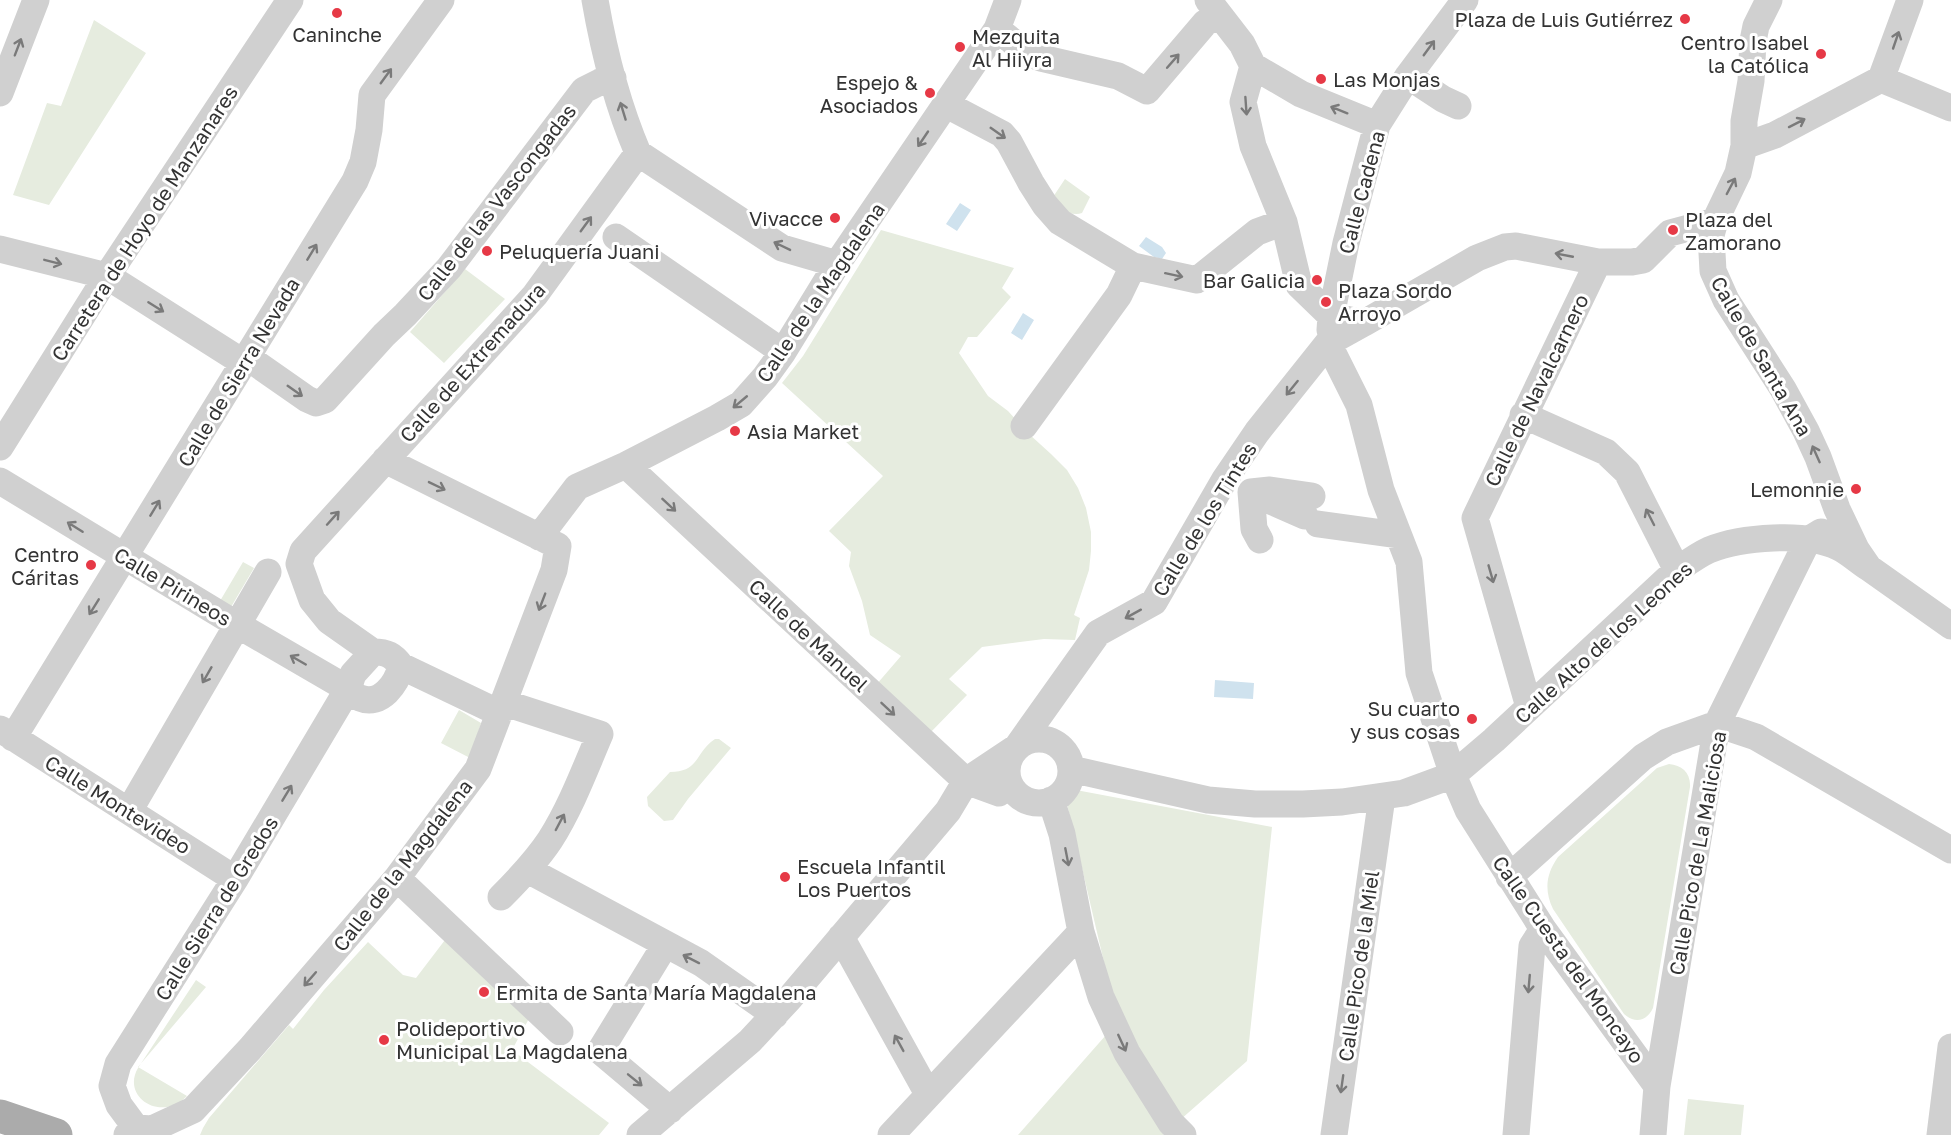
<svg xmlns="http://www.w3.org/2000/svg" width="1951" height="1135" viewBox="0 0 1951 1135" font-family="'Golos Text',sans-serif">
  <rect width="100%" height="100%" fill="#fff"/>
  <path fill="#e6ecdf" d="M94 20 146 53 49 205 13 195 47 103 61 106Z
    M1065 179 1090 197 1082 213C1069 218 1061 205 1053 197Z
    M881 230 1014 268 1002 288 1011 297 977 337H968L959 353 988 396 1008 411 1029 434 1051 454 1067 470 1078 488 1086 508 1091 532V551L1089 570 1074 615 1080 618 1075 640 1044 639 982 647 949 679 967 695 929 734 876 685 901 656 870 635 862 601 849 566 851 552 829 531 883 476 782 383 803 356Z
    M465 269 505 299 444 363 410 332Z
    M243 562 254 568 231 607 220 601Z
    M459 710 481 723 470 758 441 743Z
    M715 739H719L731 748 688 799 673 820 664 821 648 806 647 797 670 772C700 772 695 752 715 739Z
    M1669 764C1682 765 1691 773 1690 787L1653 1008C1647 1021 1635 1024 1624 1014L1553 909C1544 890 1546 874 1558 857L1657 768Z
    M1076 790 1272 827 1247 1061 1163 1135H1018L1106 1035 1114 1005 1067 804Z
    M448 936 532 1013 512 1050 609 1123 599 1135H200L203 1128 209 1118 289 1025 293 1029 324 990 368 942 403 975 416 978Z
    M196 980 206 987 138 1067 187 1096C161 1123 121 1097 138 1068Z
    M1688 1099 1744 1105 1741 1135H1684Z"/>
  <path fill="#cfe2ee" d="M960 203 971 210 957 231 946 224Z
    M1146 237 1162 247 1166 253 1162 259 1154 257 1139 246Z
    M1023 313 1034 320 1022 340 1011 333Z
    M1215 680 1254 683 1253 699 1214 697Z"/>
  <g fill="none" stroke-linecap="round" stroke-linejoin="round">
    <path stroke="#d0d0d0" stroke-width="27" d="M595 0C604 52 617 104 638 153L782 248 837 264
      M1208 0 1242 44 1253 66 1243 102 1253 146 1284 222 1299 285 1331 316 1330 330
      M1465 0 1408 76 1377 125 1346 243 1331 316 1364 323 1477 258 1505 247 1516 246 1598 262H1632L1643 260 1670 233 1715 221
      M1769 0 1756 26 1753 41 1751 81 1744 121V146L1738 173 1715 221 1711 235 1713 271 1726 300 1783 389 1806 431 1818 457 1837 509 1856 549 1869 568 1951 626
      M997 29 1027 53 1041 58 1118 76 1147 91 1205 23 1218 15
      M1253 66 1301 94 1377 125
      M1408 76 1443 99 1458 106
      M1881 79 1910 0
      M0 93 36 0
      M947 105 1002 134 1009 142 1031 183 1045 205 1060 222 1133 266 1197 280 1257 232 1284 222
      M1744 146 1775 135 1881 79 1951 108
      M616 237 783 352
      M0 249 107 276 244 363
      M1328 343 1359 405 1381 490 1409 562 1419 673 1453 775 1468 810 1543 929 1657 1086
      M247 357 307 399 316 403 325 400 384 335 405 315 449 268 584 90 600 82 613 78
      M1523 415 1606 452 1627 472 1677 570
      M1024 426 1119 295 1133 266
      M0 447 107 276 290 0
      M626 465 966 781 999 793
      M0 481 236 624 348 689C352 692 356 697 360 698 381 707 397 683 401 666 393 655 387 652 373 652L353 674 348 689 235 879 118 1064 112 1086 119 1105 136 1128
      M1266 499 1305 516
      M1318 524 1398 535
      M539 537 577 487 626 465 717 418 741 404 765 377 783 352 837 264 997 29 1008 0
      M1260 540 1254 529 1251 492 1270 490 1312 496
      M373 652 329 621 312 600 299 564 303 551 535 295 638 153
      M401 666 491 709 514 706 600 734C585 769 571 807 550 840 536 861 519 879 501 897
      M1529 707 1475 518 1598 262
      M0 729 235 879
      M13 738 355 181 363 162 369 130 372 95 441 0
      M1007 771a32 32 0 1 1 64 0a32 32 0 1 1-64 0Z
      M1071 769 1208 800 1255 804H1303L1342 802 1404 793 1453 775 1494 740 1677 570C1687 563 1698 555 1709 550 1741 537 1806 532 1838 547 1849 552 1859 562 1869 568
      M1051 800 1062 834 1081 932 1101 997 1127 1053 1171 1123 1183 1135
      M129 811 268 572
      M528 870 701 963 775 1015
      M1509 877 1643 757 1667 742 1717 724 1756 737 1951 850
      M397 878 560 1032
      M841 937 928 1094
      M665 945 600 1051 670 1110
      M127 1135 136 1128 152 1129 193 1110 250 1049 397 878 478 769 554 570 558 546 385 460
      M640 1135 750 1041 789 999 948 811 966 781 1017 747 1098 633 1154 602 1225 479 1257 432 1328 343 1364 323
      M891 1135 1081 932
      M1334 1135 1382 797
      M1516 1135 1532 946 1543 929
      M1653 1135 1657 1086 1717 724 1808 540 1821 532
      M1940 1135 1951 1047"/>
    <path stroke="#ababab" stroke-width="33" d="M0 1116 56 1135"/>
  </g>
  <defs><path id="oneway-shaft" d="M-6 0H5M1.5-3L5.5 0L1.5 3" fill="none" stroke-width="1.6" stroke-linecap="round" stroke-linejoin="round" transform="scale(1.5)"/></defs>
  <g stroke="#7a7a7a">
    <use href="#oneway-shaft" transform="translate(1896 40) rotate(-71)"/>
    <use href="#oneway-shaft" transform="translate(18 47) rotate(-69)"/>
    <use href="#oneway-shaft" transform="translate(1429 48) rotate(-54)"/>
    <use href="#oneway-shaft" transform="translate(1173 61) rotate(-49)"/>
    <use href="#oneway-shaft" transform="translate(386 76) rotate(-54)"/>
    <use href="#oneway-shaft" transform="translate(1246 106) rotate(86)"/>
    <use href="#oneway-shaft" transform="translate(1339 110) rotate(-158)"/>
    <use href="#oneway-shaft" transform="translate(623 111) rotate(-107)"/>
    <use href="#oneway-shaft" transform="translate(1797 123) rotate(-27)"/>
    <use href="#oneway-shaft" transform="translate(998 133) rotate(35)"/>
    <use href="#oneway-shaft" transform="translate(923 139) rotate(124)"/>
    <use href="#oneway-shaft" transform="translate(1731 186) rotate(-62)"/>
    <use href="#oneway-shaft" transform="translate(586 224) rotate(-54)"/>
    <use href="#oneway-shaft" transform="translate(782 246) rotate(-154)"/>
    <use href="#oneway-shaft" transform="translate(312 252) rotate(-59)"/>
    <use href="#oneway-shaft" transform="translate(1564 255) rotate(-169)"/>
    <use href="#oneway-shaft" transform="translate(53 262) rotate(14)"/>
    <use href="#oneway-shaft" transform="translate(1174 275) rotate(12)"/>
    <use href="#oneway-shaft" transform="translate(156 307) rotate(32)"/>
    <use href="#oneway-shaft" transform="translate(1292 388) rotate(129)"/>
    <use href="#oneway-shaft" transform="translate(295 391) rotate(35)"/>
    <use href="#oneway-shaft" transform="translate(740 402) rotate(140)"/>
    <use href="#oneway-shaft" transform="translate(1816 454) rotate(-114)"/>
    <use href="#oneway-shaft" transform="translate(437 486) rotate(26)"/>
    <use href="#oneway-shaft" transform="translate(669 505) rotate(43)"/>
    <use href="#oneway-shaft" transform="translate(155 508) rotate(-59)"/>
    <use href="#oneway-shaft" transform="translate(1650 517) rotate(-117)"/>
    <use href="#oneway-shaft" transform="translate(333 518) rotate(-48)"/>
    <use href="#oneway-shaft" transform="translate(75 527) rotate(-148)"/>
    <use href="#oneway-shaft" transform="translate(1491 574) rotate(74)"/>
    <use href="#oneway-shaft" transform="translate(542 602) rotate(111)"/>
    <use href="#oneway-shaft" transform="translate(94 607) rotate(122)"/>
    <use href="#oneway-shaft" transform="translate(1133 614) rotate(151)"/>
    <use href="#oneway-shaft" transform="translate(298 660) rotate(-150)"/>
    <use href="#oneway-shaft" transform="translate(207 675) rotate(120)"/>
    <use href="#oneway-shaft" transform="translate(888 709) rotate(43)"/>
    <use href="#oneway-shaft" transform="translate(287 793) rotate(-59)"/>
    <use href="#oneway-shaft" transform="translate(560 822) rotate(-62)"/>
    <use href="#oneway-shaft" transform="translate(1067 857) rotate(79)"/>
    <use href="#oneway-shaft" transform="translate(691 959) rotate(-153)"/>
    <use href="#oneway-shaft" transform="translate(310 979) rotate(131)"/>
    <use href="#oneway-shaft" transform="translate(1529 984) rotate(95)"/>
    <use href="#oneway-shaft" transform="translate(899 1043) rotate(-119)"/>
    <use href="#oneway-shaft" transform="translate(1122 1043) rotate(65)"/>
    <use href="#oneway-shaft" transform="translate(635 1080) rotate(39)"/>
    <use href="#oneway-shaft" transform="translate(1342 1084) rotate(98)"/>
  </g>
  <g fill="#e63946" stroke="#fff" stroke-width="2">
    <circle cx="337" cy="13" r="6"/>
    <circle cx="1685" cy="19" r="6"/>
    <circle cx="960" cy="47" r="6"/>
    <circle cx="1821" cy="54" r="6"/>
    <circle cx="1321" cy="79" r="6"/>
    <circle cx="930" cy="93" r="6"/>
    <circle cx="835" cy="218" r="6"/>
    <circle cx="1673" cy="230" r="6"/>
    <circle cx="487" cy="251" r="6"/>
    <circle cx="1317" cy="280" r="6"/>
    <circle cx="1326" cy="302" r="6"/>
    <circle cx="735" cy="431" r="6"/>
    <circle cx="1856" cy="489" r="6"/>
    <circle cx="91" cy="565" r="6"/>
    <circle cx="1472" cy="719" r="6"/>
    <circle cx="785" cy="877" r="6"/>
    <circle cx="484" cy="992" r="6"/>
    <circle cx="384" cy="1040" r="6"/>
  </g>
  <g text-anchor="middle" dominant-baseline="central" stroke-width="6" stroke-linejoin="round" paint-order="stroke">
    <g font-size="20" fill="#333" stroke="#fff" text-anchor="start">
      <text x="1673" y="19" text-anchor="end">Plaza de Luis Gutiérrez</text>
      <text x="337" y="34" text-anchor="middle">Caninche</text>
      <text x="972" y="36">Mezquita<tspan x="972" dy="23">Al Hiiyra</tspan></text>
      <text x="1809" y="42" text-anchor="end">Centro Isabel<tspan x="1809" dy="23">la Católica</tspan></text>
      <text x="1333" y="79">Las Monjas</text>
      <text x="918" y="82" text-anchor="end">Espejo &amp;<tspan x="918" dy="23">Asociados</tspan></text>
      <text x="823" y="218" text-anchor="end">Vivacce</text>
      <text x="1685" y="219">Plaza del<tspan x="1685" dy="23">Zamorano</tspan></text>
      <text x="499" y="251">Peluquería Juani</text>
      <text x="1305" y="280" text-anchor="end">Bar Galicia</text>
      <text x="1338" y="290">Plaza Sordo<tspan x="1338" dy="23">Arroyo</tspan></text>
      <text x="747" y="431">Asia Market</text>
      <text x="1844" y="489" text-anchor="end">Lemonnie</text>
      <text x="79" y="554" text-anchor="end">Centro<tspan x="79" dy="23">Cáritas</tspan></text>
      <text x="1460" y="708" text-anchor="end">Su cuarto<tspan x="1460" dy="23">y sus cosas</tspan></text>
      <text x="797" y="866">Escuela Infantil<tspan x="797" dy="23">Los Puertos</tspan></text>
      <text x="496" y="992">Ermita de Santa María Magdalena</text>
      <text x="396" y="1028">Polideportivo<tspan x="396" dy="23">Municipal La Magdalena</tspan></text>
    </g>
    <g font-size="20" fill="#333" stroke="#fff">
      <text transform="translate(1361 192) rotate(-75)">Calle Cadena</text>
      <text transform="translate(496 202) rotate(-52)">Calle de las Vascongadas</text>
      <text transform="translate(144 223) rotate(-57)">Carretera de Hoyo de Manzanares</text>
      <text transform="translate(820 292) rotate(-56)">Calle de la Magdalena</text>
      <text transform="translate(1762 356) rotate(60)">Calle de Santa Ana</text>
      <text transform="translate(472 362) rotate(-48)">Calle de Extremadura</text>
      <text transform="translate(238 372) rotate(-59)">Calle de Sierra Nevada</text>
      <text transform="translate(1536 390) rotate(-64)">Calle de Navalcarnero</text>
      <text transform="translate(1204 519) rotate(-58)">Calle de los Tintes</text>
      <text transform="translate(173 586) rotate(31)">Calle Pirineos</text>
      <text transform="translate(809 635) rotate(43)">Calle de Manuel</text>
      <text transform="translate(1603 642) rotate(-42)">Calle Alto de los Leones</text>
      <text transform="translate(118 804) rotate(32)">Calle Montevideo</text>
      <text transform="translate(1697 853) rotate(-80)">Calle Pico de La Maliciosa</text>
      <text transform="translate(402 865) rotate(-52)">Calle de la Magdalena</text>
      <text transform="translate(216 908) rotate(-58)">Calle Sierra de Gredos</text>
      <text transform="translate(1569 959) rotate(55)">Calle Cuesta del Moncayo</text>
      <text transform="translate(1358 966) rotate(-82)">Calle Pico de la Miel</text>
    </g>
  </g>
</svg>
